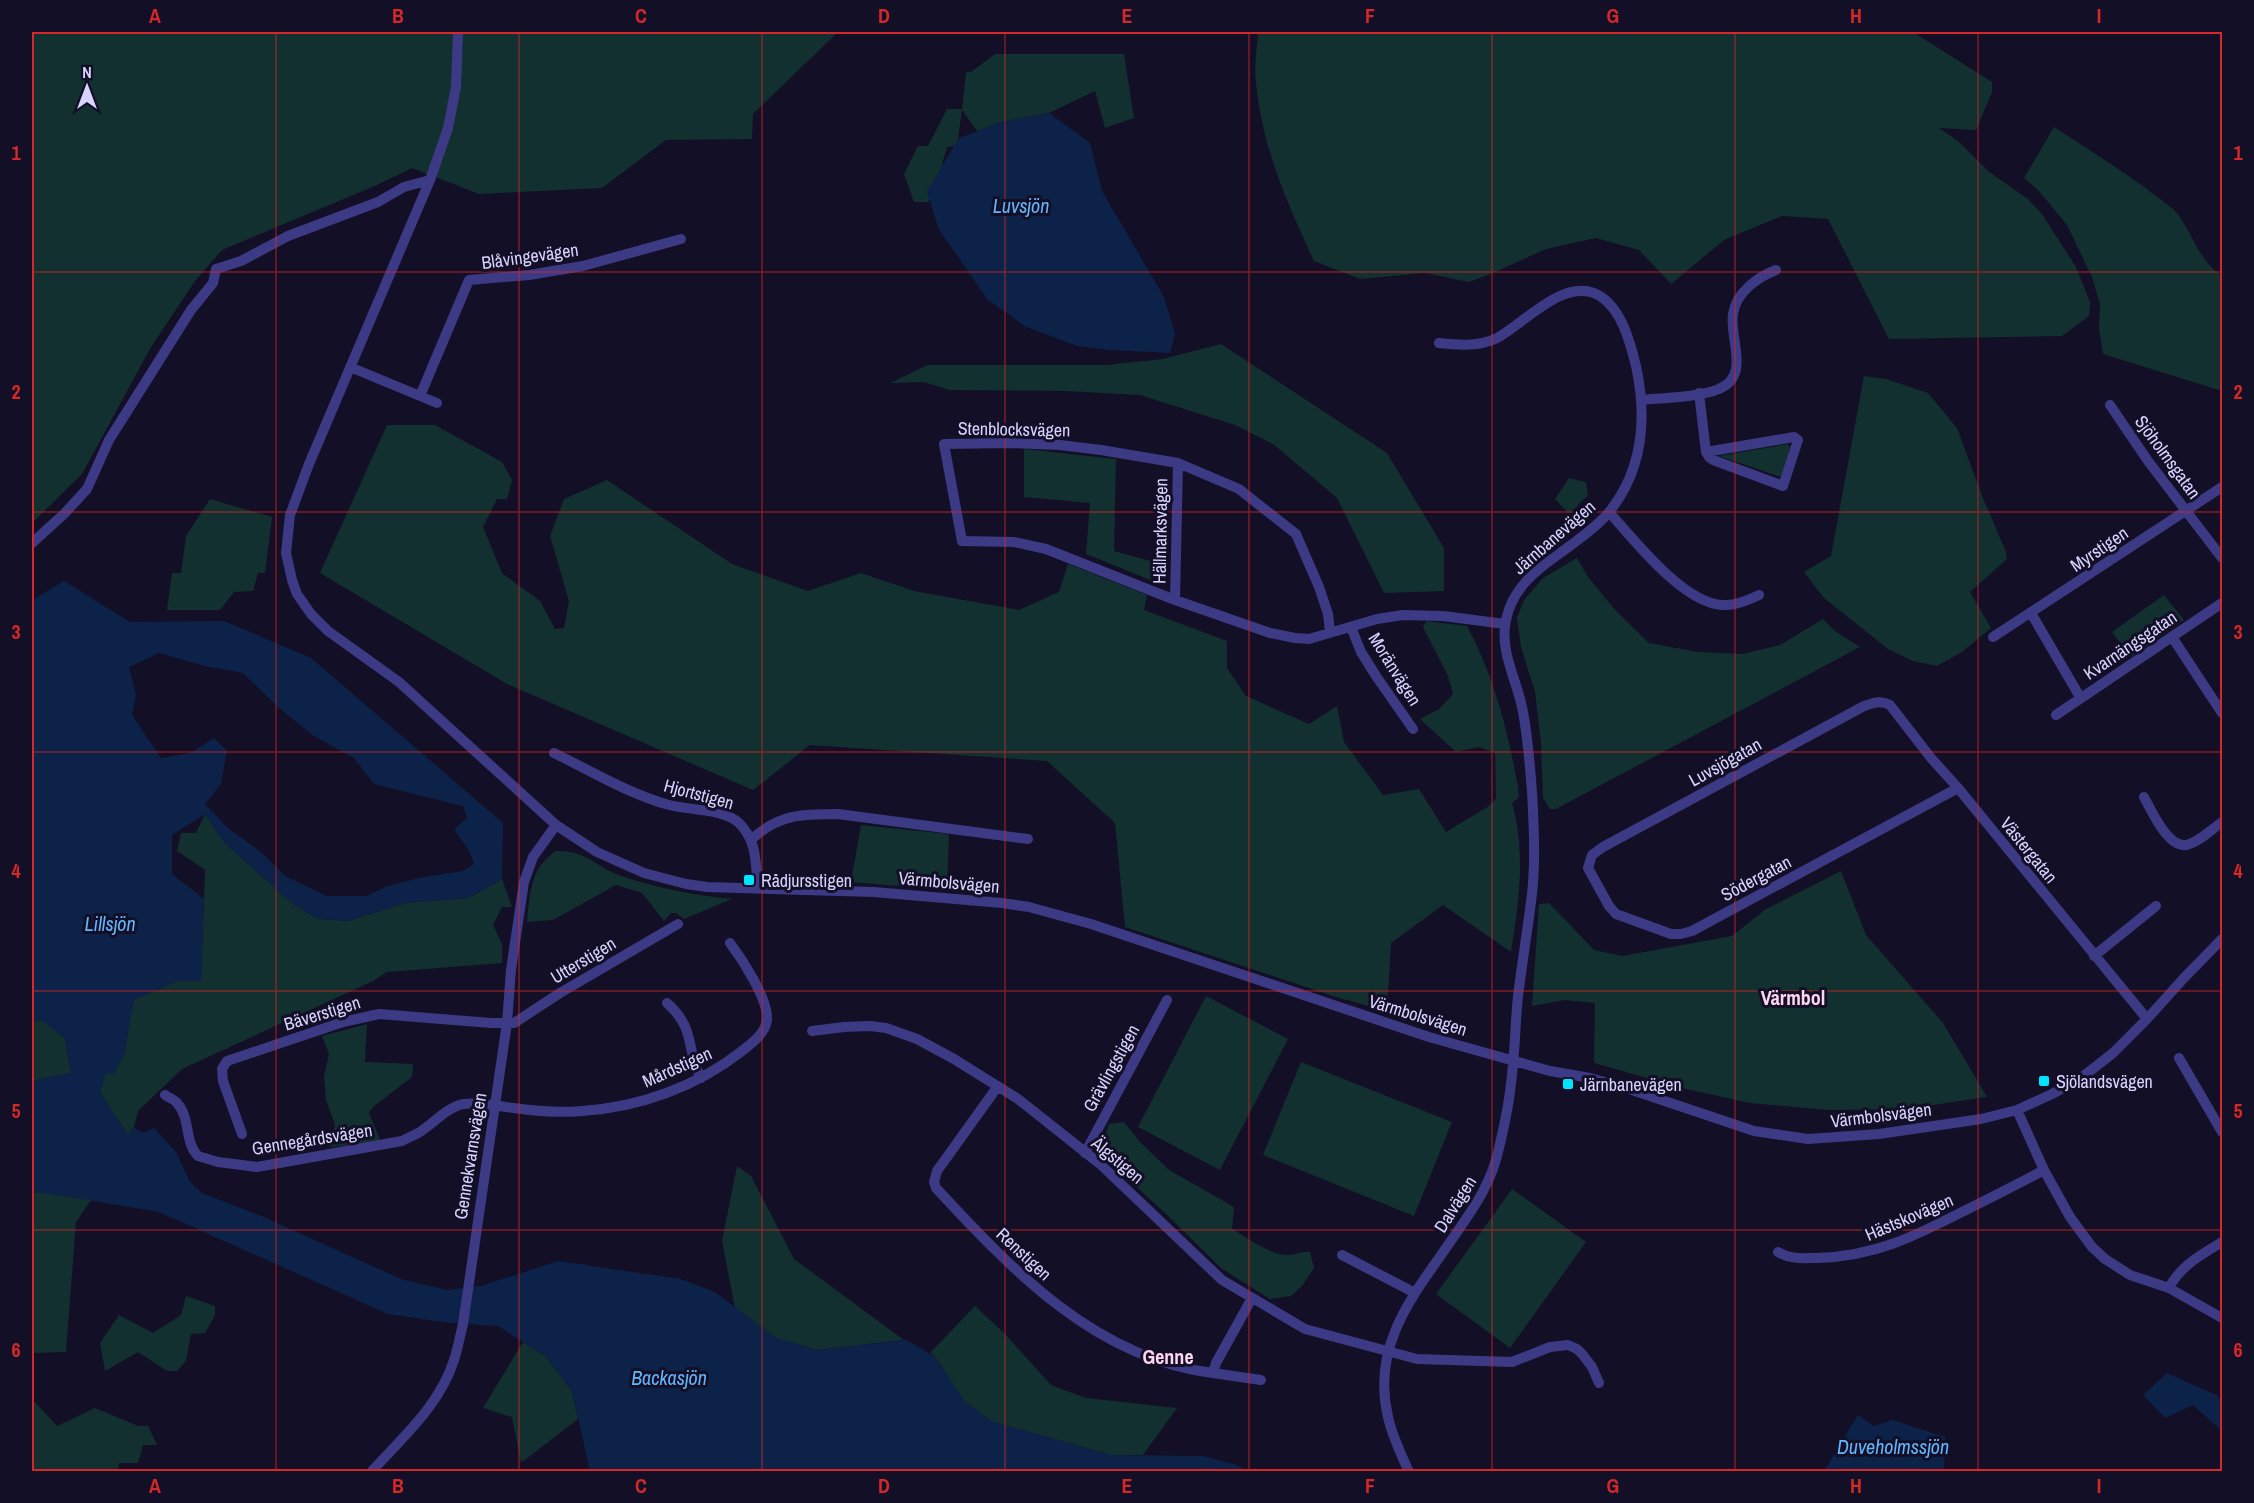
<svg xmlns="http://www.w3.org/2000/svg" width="2254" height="1503" viewBox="0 0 2254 1503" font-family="'Archivo Narrow',sans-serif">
  <rect width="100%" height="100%" fill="#130f26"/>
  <path fill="#12302f" d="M32 32H838L753 114 752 139 666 140 602 188 479 194 412 168 377 185 222 250 195 281 151 347 82 474 32 523V527Z
    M1258 32H1913L1992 82V92L1976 130 1939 128 1958 141 1988 171 2028 199 2042 214 2076 267 2090 302 2089 316 2062 336 1889 339 1828 219 1782 216 1724 240 1671 284 1639 250 1596 238 1546 249 1493 273 1469 282 1425 273 1360 279 1314 261C1287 202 1262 148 1256 82 1254 66 1257 48 1258 32Z
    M995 54H1124L1134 118 1105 128 1095 91 1049 113 1001 122 977 131 962 110 957 146 947 147 942 165V183L928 202H914L904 174 918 146H928L947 109H962L966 72H971Z
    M2054 127C2094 153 2136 179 2173 209 2190 225 2199 264 2222 275V389L2219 390 2103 354 2099 329 2100 304 2092 277 2067 225 2038 190 2024 178Z
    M1221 344 1387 453 1444 548V591L1384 593 1337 498 1273 444 1235 425 1140 395 1065 391 950 390 924 382 890 383 928 365H1107L1163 359Z
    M1864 376 1886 379 1928 393 1957 428 1981 493 2006 552 2007 559 1970 592 1991 628 1962 652 1937 666 1913 661 1888 649 1824 598 1804 572 1831 556Z
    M387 425H435L502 462 512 480 507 499H497L483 527 502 573 540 601 555 629 564 628 569 601 550 536 564 499 607 480 732 564 808 591 861 573 914 591 1019 610 1059 592 1068 564 1147 595 1144 610 1227 641V668L1246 696 1309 724 1337 706 1344 742 1383 795 1419 789 1446 832 1489 806 1496 798 1495 753 1479 747 1456 752 1420 719 1439 709 1453 694 1448 676 1423 627 1426 621 1467 626C1494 675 1508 732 1518 787L1519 797 1512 803C1526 852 1519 903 1511 952L1443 905 1391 943 1387 1011 1336 997 1125 927 1115 823 1047 761 810 745 753 790 507 684 320 573Z
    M1788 444 1790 448 1781 477 1719 456Z
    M1024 449 1116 459 1114 551 1168 566 1165 586 1086 554 1090 503 1024 497Z
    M1569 478 1586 482 1588 495 1569 514 1555 499Z
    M210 499 272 517 265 573H258L253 591 234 592 220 610H167L172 573H181L186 536Z
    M1577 558 1588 577 1616 611 1649 643 1698 652 1742 654 1780 645 1823 619 1835 631 1860 647 1556 809H1550L1543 798 1541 743 1535 692 1521 647 1517 618 1524 600 1543 578Z
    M2164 595 2184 620 2131 657 2112 632Z
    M205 814 224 842 293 904 319 919 348 921 405 903 468 898 502 879 512 907H502L493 925 502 944V963L387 972 373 981 182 1069 138 1111 134 1127 128 1136 100 1092 105 1074 124 1055 133 1000 177 981H201L205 870 177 851 181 833H196Z
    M861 825 949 834 947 890 851 882Z
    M556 851C586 850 596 867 621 876 657 888 693 895 732 899L684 919 676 913H671L664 921 642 893 616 885 553 920 527 922C530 893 530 868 556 851Z
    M1841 871 1866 935 1943 1023 1987 1097 1906 1109 1829 1110 1750 1103 1682 1088 1594 1063 1595 1003 1565 1000 1532 1006 1539 904 1549 903 1594 950 1622 956 1732 936 1766 909Z
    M1206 996 1288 1039 1220 1170 1138 1127Z
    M42 1020 65 1038 71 1073 32 1081V1022Z
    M367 1024 365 1062 413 1064 412 1077 373 1107 369 1113 381 1142 330 1147 335 1125 326 1100 324 1076 329 1054 322 1036Z
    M1301 1062 1452 1122 1414 1216 1263 1155Z
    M1124 1122 1140 1142 1169 1170 1234 1207 1232 1229C1246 1237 1272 1256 1288 1255 1296 1255 1300 1251 1310 1252L1314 1268 1302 1286 1291 1296 1270 1299 1221 1268 1163 1211 1108 1161 1101 1147 1109 1124Z
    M737 1166 751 1176 794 1259 904 1340 817 1350 776 1338 735 1308 722 1241Z
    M1512 1189 1586 1242 1510 1348 1436 1294Z
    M39 1192 91 1200 76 1222 66 1352 32 1353V1193Z
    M186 1296 215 1306V1315L205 1333 191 1334 186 1361 177 1371H167L138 1352 105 1371 100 1343 119 1315 153 1333 181 1315Z
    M975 1306 1005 1334 1051 1385 1086 1398 1177 1408 1143 1455H1111L993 1422 964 1401 935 1357 930 1353Z
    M523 1342 545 1356 572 1391 578 1419 521 1463 512 1417 483 1408Z
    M32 1399 57 1426 95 1408 138 1426H148L157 1445H143L138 1463H119L118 1471H32Z"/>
  <path fill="#0c2248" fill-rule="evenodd" d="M1049 113 1090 143 1102 191 1164 297 1175 334 1170 353 1109 350 1077 346 1026 327 987 299 938 228 927 191 959 138 1001 122Z
    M64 581 130 622 224 621 311 658 503 823 502 879 468 898 405 903 348 921 319 919 293 904 224 842 205 814 172 835V874L204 899 201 981H177L134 1000 124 1055 114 1074H105L100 1092 128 1135 134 1127 143 1133 154 1128 176 1152 190 1182 202 1193 266 1218 401 1279 447 1290 481 1286 558 1261 681 1279 715 1292 776 1338 817 1350 907 1340 935 1357 964 1401 993 1422 1111 1455 1203 1456 1237 1465 1247 1471H590L572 1391 545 1356 498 1326 450 1323 388 1314 159 1212 39 1192 32 1193V1081L71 1073 65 1038 42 1020 32 1022V600ZM159 653 205 666 243 673 280 709 314 736 354 758 374 784 463 806 467 818 454 829 469 851 474 864 463 871 418 878 385 887 367 896H327L285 876 260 851 229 829 205 804 221 784 227 751 214 738 190 753 161 758 132 715 136 695 129 667Z
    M2167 1373 2216 1395 2222 1401V1431L2193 1405 2165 1418 2143 1395Z
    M1858 1415 1874 1426 1893 1420 1945 1437 1944 1471H1824Z"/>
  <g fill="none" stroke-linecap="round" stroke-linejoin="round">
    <path stroke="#3d3a85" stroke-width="10" d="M458 32 456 87 448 128 430 180 309 464 290 515 286 553 292 580 297 594 311 614 328 631 399 682 556 825 597 852 644 873 686 884 707 887 874 892 1002 903 1029 907 1091 924 1429 1037 1550 1071 1590 1078 1623 1087 1754 1131 1808 1139 1879 1134 1981 1119 2017 1110 2052 1094 2081 1078 2113 1053 2147 1019 2183 979 2222 939
      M350 367 420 396 469 280 529 275 583 266 681 239
      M1699 393 1706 452 1709 457 1713 460 1783 486 1798 440 1794 437 1706 452
      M420 396 437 403
      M1641 400C1663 398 1701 397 1719 389 1751 376 1729 338 1733 314 1736 292 1758 277 1776 270
      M2110 405 2148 461 2222 558
      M1609 512C1634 540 1684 604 1723 605 1735 606 1748 600 1759 595
      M32 543 64 514 87 489 109 440 191 310 213 283 216 269 241 261 288 236 378 202 404 187 430 180
      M1175 600 1178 463
      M2031 613 2080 697
      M1351 627 1361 652 1376 676 1413 729
      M1330 632 1328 614 1319 587 1296 534 1239 489 1178 463 1101 450 1060 445 1012 443 944 444 962 541 1014 542 1046 549 1175 600 1270 633 1295 638 1309 639 1377 619 1403 615 1443 616 1505 624
      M1993 637 2222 487
      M2172 637 2222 713
      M2056 715 2222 603
      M554 753C591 771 629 794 669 805 688 810 725 809 739 823 758 842 755 863 758 888
      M1958 788 1692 931 1681 934H1671L1616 914 1609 906 1588 868 1592 855 1603 847 1864 706C1874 703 1880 700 1890 705L1931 758 1958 788 2147 1019
      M2144 797C2151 810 2168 848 2186 845 2198 843 2212 829 2222 822
      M752 839C779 814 802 814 838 814L1028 839
      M2094 956 2156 906
      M667 1003C697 1030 685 1048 701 1078
      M812 1031 844 1027 870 1026 886 1028 917 1039 954 1059 1018 1099 1100 1164 1222 1280 1305 1329 1417 1359 1512 1362 1550 1347 1568 1345 1577 1349 1583 1355 1592 1367 1599 1383
      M2179 1058 2222 1132
      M998 1086 937 1171 934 1182 936 1188C1012 1270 1096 1359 1213 1373L1216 1363 1252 1298
      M165 1095C169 1098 175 1100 177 1103 191 1118 184 1142 198 1156L218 1162 257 1167 402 1141C407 1138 413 1136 418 1133 432 1125 448 1106 464 1104 481 1102 497 1106 514 1108 535 1111 561 1113 582 1111 640 1107 696 1087 742 1051 752 1043 765 1034 767 1020 769 1000 742 959 730 943
      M2017 1110 2044 1170 2070 1217 2092 1247 2105 1259 2130 1275 2169 1288 2222 1318
      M242 1134 223 1081 222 1069 227 1061 343 1022 379 1014 491 1023H514L560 993 678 924
      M1085 1153 1167 1000
      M1778 1252C1791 1260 1804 1258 1818 1258 1877 1256 1915 1236 1966 1210 1992 1197 2018 1184 2044 1170
      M1342 1255 1415 1293
      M2169 1288C2181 1265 2201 1255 2222 1242
      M1213 1373 1261 1380
      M371 1472C402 1438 440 1405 454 1360 458 1348 460 1336 463 1324L507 1023 511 970 524 882 533 857 556 825
      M1409 1472C1401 1454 1392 1436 1388 1417 1370 1341 1418 1290 1457 1232 1476 1205 1492 1181 1499 1148 1504 1127 1509 1105 1511 1083 1515 1054 1515 1025 1518 996 1522 964 1527 933 1531 902 1536 866 1534 828 1532 792 1530 766 1528 738 1523 712 1518 682 1499 652 1506 620 1512 589 1535 571 1559 554 1576 541 1596 528 1610 511 1643 469 1647 417 1636 366 1630 342 1622 310 1600 296 1565 275 1524 324 1497 338 1479 347 1458 345 1439 343"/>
  </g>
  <path fill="none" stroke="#d62828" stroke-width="1.5" stroke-opacity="0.55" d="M276 32V1472M519 32V1472M762 32V1472M1005 32V1472M1249 32V1472M1492 32V1472M1735 32V1472M1978 32V1472M32 272H2222M32 512H2222M32 752H2222M32 991H2222M32 1230H2222"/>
  <g fill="#00e5ff" stroke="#130f26" stroke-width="2">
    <rect x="743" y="874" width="12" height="12" rx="3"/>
    <rect x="2038" y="1075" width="12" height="12" rx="3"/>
    <rect x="1562" y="1078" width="12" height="12" rx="3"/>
  </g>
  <g text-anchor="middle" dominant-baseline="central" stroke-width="6" stroke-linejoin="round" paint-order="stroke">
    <g font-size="18" fill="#d9d4ff" stroke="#130f26">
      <text transform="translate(530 256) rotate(-8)">Blåvingevägen</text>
      <text transform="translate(1014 429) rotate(1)">Stenblocksvägen</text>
      <text transform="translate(2168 457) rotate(54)">Sjöholmsgatan</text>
      <text transform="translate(1160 531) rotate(-89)">Hällmarksvägen</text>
      <text transform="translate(1554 537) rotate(-41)">Järnbanevägen</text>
      <text transform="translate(2099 549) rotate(-34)">Myrstigen</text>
      <text transform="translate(2130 645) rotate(-34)">Kvarnängsgatan</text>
      <text transform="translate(1395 669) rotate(58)">Moränvägen</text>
      <text transform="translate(1725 762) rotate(-29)">Luvsjögatan</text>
      <text transform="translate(699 794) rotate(15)">Hjortstigen</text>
      <text transform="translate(2029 850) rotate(51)">Västergatan</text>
      <text transform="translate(1756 878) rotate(-28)">Södergatan</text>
      <text transform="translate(949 882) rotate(5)">Värmbolsvägen</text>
      <text transform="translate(583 960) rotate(-31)">Utterstigen</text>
      <text transform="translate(322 1013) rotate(-17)">Bäverstigen</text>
      <text transform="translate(1418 1015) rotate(17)">Värmbolsvägen</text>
      <text transform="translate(677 1067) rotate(-24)">Mårdstigen</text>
      <text transform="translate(1111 1068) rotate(-61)">Grävlingstigen</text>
      <text transform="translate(1881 1115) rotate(-7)">Värmbolsvägen</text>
      <text transform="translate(312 1139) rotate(-9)">Gennegårdsvägen</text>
      <text transform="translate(470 1156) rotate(-81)">Gennekvarnsvägen</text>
      <text transform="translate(1118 1160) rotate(40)">Älgstigen</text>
      <text transform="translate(1455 1204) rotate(-58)">Dalvägen</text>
      <text transform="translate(1909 1217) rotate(-23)">Hästskovägen</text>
      <text transform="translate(1024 1254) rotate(43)">Renstigen</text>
    </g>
    <g font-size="18" fill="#d9d4ff" stroke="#130f26" text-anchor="start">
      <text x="761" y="880">Rådjursstigen</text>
      <text x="2056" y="1081">Sjölandsvägen</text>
      <text x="1580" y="1084">Järnbanevägen</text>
    </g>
    <g font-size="20" font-style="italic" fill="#62b6ff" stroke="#130f26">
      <text x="1021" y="205">Luvsjön</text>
      <text x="110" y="923">Lillsjön</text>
      <text x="669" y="1377">Backasjön</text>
      <text x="1893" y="1446">Duveholmssjön</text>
    </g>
    <g font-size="20" font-weight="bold" fill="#ffd6f0" stroke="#130f26">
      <text x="1793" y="997">Värmbol</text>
      <text x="1168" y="1356">Genne</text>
    </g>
  </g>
  <rect width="2254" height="1503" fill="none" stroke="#130f26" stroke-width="66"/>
  <g transform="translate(87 87)" stroke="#130f26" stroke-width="4.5" paint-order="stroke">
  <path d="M0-4.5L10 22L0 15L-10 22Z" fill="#d9d4ff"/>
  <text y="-9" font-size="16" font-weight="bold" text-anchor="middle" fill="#d9d4ff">N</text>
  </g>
  <rect x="33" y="33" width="2188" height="1437" fill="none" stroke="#d62828" stroke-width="2"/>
  <g font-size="20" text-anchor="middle" font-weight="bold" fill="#d62828">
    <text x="155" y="23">A</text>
    <text x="398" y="23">B</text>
    <text x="641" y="23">C</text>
    <text x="884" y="23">D</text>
    <text x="1127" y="23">E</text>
    <text x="1370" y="23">F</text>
    <text x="1613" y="23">G</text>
    <text x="1856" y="23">H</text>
    <text x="2099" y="23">I</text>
    <text x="16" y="160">1</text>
    <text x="2238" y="160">1</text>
    <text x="16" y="399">2</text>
    <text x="2238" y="399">2</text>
    <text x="16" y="639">3</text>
    <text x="2238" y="639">3</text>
    <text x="16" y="878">4</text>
    <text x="2238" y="878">4</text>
    <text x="16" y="1118">5</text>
    <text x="2238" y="1118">5</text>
    <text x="16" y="1357">6</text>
    <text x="2238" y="1357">6</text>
    <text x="155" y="1493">A</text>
    <text x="398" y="1493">B</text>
    <text x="641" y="1493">C</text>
    <text x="884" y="1493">D</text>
    <text x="1127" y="1493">E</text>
    <text x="1370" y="1493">F</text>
    <text x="1613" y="1493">G</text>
    <text x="1856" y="1493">H</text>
    <text x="2099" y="1493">I</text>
  </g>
</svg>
